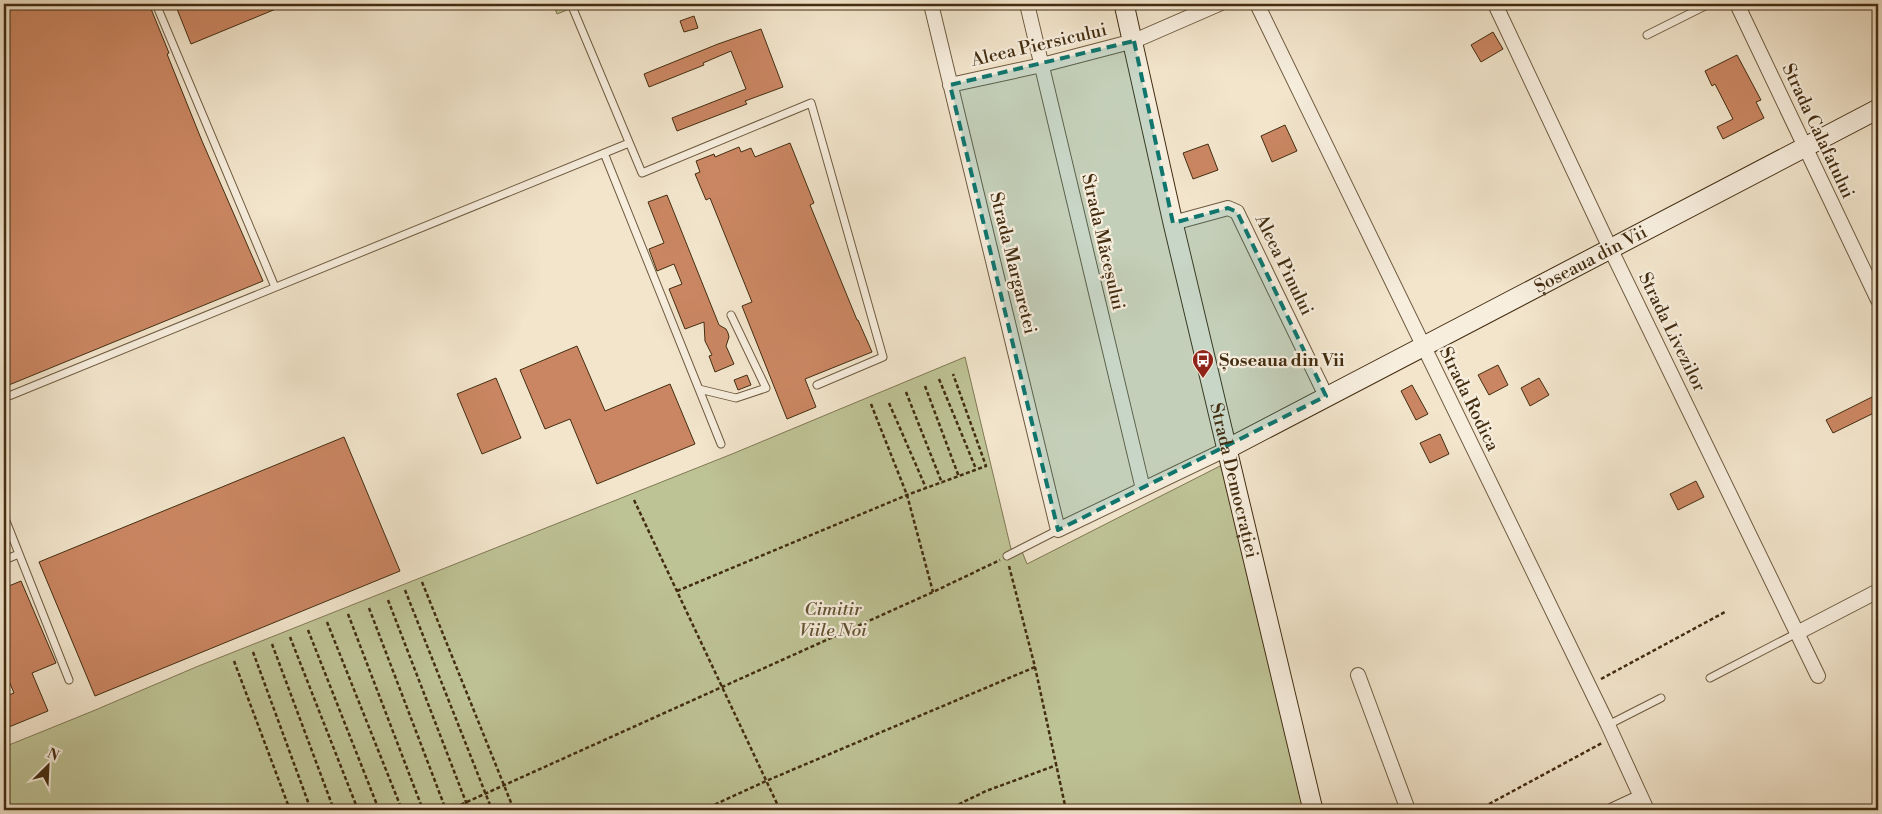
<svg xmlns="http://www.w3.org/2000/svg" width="1882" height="814" viewBox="0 0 1882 814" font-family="'Libre Bodoni',serif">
  <rect width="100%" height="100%" fill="#f2e5cc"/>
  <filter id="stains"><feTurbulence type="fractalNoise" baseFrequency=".004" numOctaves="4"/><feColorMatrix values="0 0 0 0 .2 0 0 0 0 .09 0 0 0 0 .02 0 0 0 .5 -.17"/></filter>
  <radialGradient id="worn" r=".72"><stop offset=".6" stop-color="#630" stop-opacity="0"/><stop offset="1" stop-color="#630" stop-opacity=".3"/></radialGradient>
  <path fill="#bec396" stroke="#807854" d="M553 4H582L557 14Z
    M965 357 1011 549H1021L1027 564 1222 465 1306 810H4V747L93 711 196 667 732 454Z"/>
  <path fill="#ca8662" stroke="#432d11" d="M4 4H149L169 53 167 54 202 141 263 281 4 387Z
    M175 4H288L191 44Z
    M694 16 698 28 684 32 680 21Z
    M761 29 783 87 745 101 747 104 677 131 672 118 746 89 731 51 703 63 704 65 649 87 644 74 718 44Z
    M1493 32 1503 49 1481 62 1471 45Z
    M1737 55 1761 100 1756 102 1764 118 1723 139 1717 127 1733 119 1715 84 1712 86 1705 71Z
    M1285 125 1297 151 1272 162 1261 136Z
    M790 143 814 203 810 205 857 320H858L872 352 805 379 816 407 787 419 742 306 752 302 710 198 706 200 695 174 700 172 696 161 714 154 715 157 739 147 741 152 751 148 755 157Z
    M1208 144 1218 170 1193 179 1183 153Z
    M667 195 719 325 726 329 728 333 729 337 726 346 734 364 715 372 709 356 712 355 705 341 704 322 685 329 669 289 682 284 674 264 657 271 649 249 664 243 648 202Z
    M577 346 605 411 670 384 695 444 597 484 570 419 545 429 520 370Z
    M1498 365 1508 385 1489 395 1478 375Z
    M747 375 751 385 738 390 734 380Z
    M496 378 521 438 482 454 457 394Z
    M1539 378 1549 395 1530 406 1521 388Z
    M1412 385 1428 414 1416 420 1401 391Z
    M1878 394V411L1833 433 1826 420Z
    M1440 434 1449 454 1430 463 1420 443Z
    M344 437 400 571 95 696 39 562Z
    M1696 481 1704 497 1678 510 1670 494Z
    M21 581 56 663 32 673 48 711 4 729V697L14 693 4 669V588Z"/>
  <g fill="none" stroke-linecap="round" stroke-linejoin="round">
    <g stroke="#6f5b40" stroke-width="9">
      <path id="lane" d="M156 4 275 287
        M571 4 642 173 811 103 883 357 817 385
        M1647 35 1709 4
        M604 153 721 444
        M699 389 736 398 766 388 731 315
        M4 398 629 143
        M4 516 69 680
        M1007 556 1058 530
        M4 560 19 554
        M1710 678 1797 633
        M1608 725 1661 698"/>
    </g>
    <g stroke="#6f5b40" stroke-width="16">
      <path id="street" d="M931 4 1058 530 1227 449
        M1027 4 1143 489
        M1257 4 1608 725 1647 810
        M1495 4 1610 248 1818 676
        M1737 4 1878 300
        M950 85 1042 65 1134 41 1219 4
        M1173 223 1228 208 1237 212 1326 396
        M1797 633 1878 591
        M1358 675 1408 810
        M1613 810 1641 797"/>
    </g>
    <g stroke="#432d11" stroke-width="21">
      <g id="secondary">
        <path id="s1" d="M1124 4 1173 223 1313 810"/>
        <path id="s2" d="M1227 449 1878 109"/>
      </g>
    </g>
    <path stroke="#432d11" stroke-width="2.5" stroke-dasharray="4 2.5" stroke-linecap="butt" d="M939 379 976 469
      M925 386 959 477
      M906 392 942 483
      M889 403 926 488
      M871 404 907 495 933 592
      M634 500 780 810
      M1009 566 1035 667 1066 810
      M422 582 514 810
      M405 590 492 810
      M677 591 907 495 986 466 953 374
      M388 600 469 810
      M369 608 446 810
      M348 614 423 810
      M327 622 402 810
      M308 630 379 810
      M290 637 358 810
      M272 644 334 810
      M253 652 311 810
      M234 661 290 810
      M1601 679 1725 612
      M1489 804 1602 743
      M449 810 933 592 1000 560
      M703 810 766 781 1035 667
      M947 810 986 791 1057 765"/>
    <use href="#lane" stroke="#f7eede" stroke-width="7"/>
    <use href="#street" stroke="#f7eede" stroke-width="14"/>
    <use href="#secondary" stroke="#f7eede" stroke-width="19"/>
  </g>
  <path fill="#0f766e" fill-opacity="0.2" stroke="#0f766e" stroke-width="4" stroke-dasharray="10 6" stroke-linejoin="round" d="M1134 41 1173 223 1228 208 1237 212 1326 396 1058 530 950 85Z"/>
  <defs>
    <g id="bus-pin" transform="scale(1.125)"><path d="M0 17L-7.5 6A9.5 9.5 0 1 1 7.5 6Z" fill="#8f2418" stroke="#f7eede"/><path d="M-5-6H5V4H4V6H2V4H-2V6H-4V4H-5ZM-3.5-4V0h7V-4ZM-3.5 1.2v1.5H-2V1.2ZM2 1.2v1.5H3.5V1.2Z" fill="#fff"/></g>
  </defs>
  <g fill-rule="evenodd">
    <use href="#bus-pin" x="1203" y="360"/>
  </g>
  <g text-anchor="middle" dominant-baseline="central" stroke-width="4.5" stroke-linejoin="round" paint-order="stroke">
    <g font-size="18" fill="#432d11" stroke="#f7eede">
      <text transform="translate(1039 45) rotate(-13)">Aleea Piersicului</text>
      <text transform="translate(1818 131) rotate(65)">Strada Calafatului</text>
      <text transform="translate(1103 242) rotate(77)">Strada Măceșului</text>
      <text stroke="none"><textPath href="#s2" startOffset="410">Șoseaua din Vii</textPath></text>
      <text transform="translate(1013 263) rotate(76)">Strada Margaretei</text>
      <text transform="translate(1284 265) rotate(64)">Aleea Pinului</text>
      <text transform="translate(1672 332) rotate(64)">Strada Livezilor</text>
      <text transform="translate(1469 399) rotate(64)">Strada Rodica</text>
      <text stroke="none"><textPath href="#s1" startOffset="489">Strada Democrației</textPath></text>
    </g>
    <g font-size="18" font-weight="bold" fill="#432d11" stroke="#f7eede" text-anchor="start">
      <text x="1219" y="360">Șoseaua din Vii</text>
    </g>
    <g font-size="18" font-style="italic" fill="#625232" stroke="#f7eede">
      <text x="833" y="609">Cimitir<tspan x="833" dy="21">Viile Noi</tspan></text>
    </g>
  </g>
  <rect width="1882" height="814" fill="none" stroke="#f2e5cc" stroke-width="20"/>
  <rect x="5" y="5" width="1872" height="804" fill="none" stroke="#432d11" stroke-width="2.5"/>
  <rect x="10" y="10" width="1862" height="794" fill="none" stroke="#432d11"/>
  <g transform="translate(48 766) rotate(24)" stroke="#f7eede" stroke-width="4" paint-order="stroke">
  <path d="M0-4L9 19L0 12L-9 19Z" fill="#432d11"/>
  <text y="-8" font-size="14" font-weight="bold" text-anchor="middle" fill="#432d11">N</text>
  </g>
  <rect width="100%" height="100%" filter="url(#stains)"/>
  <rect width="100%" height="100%" fill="url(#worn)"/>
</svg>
